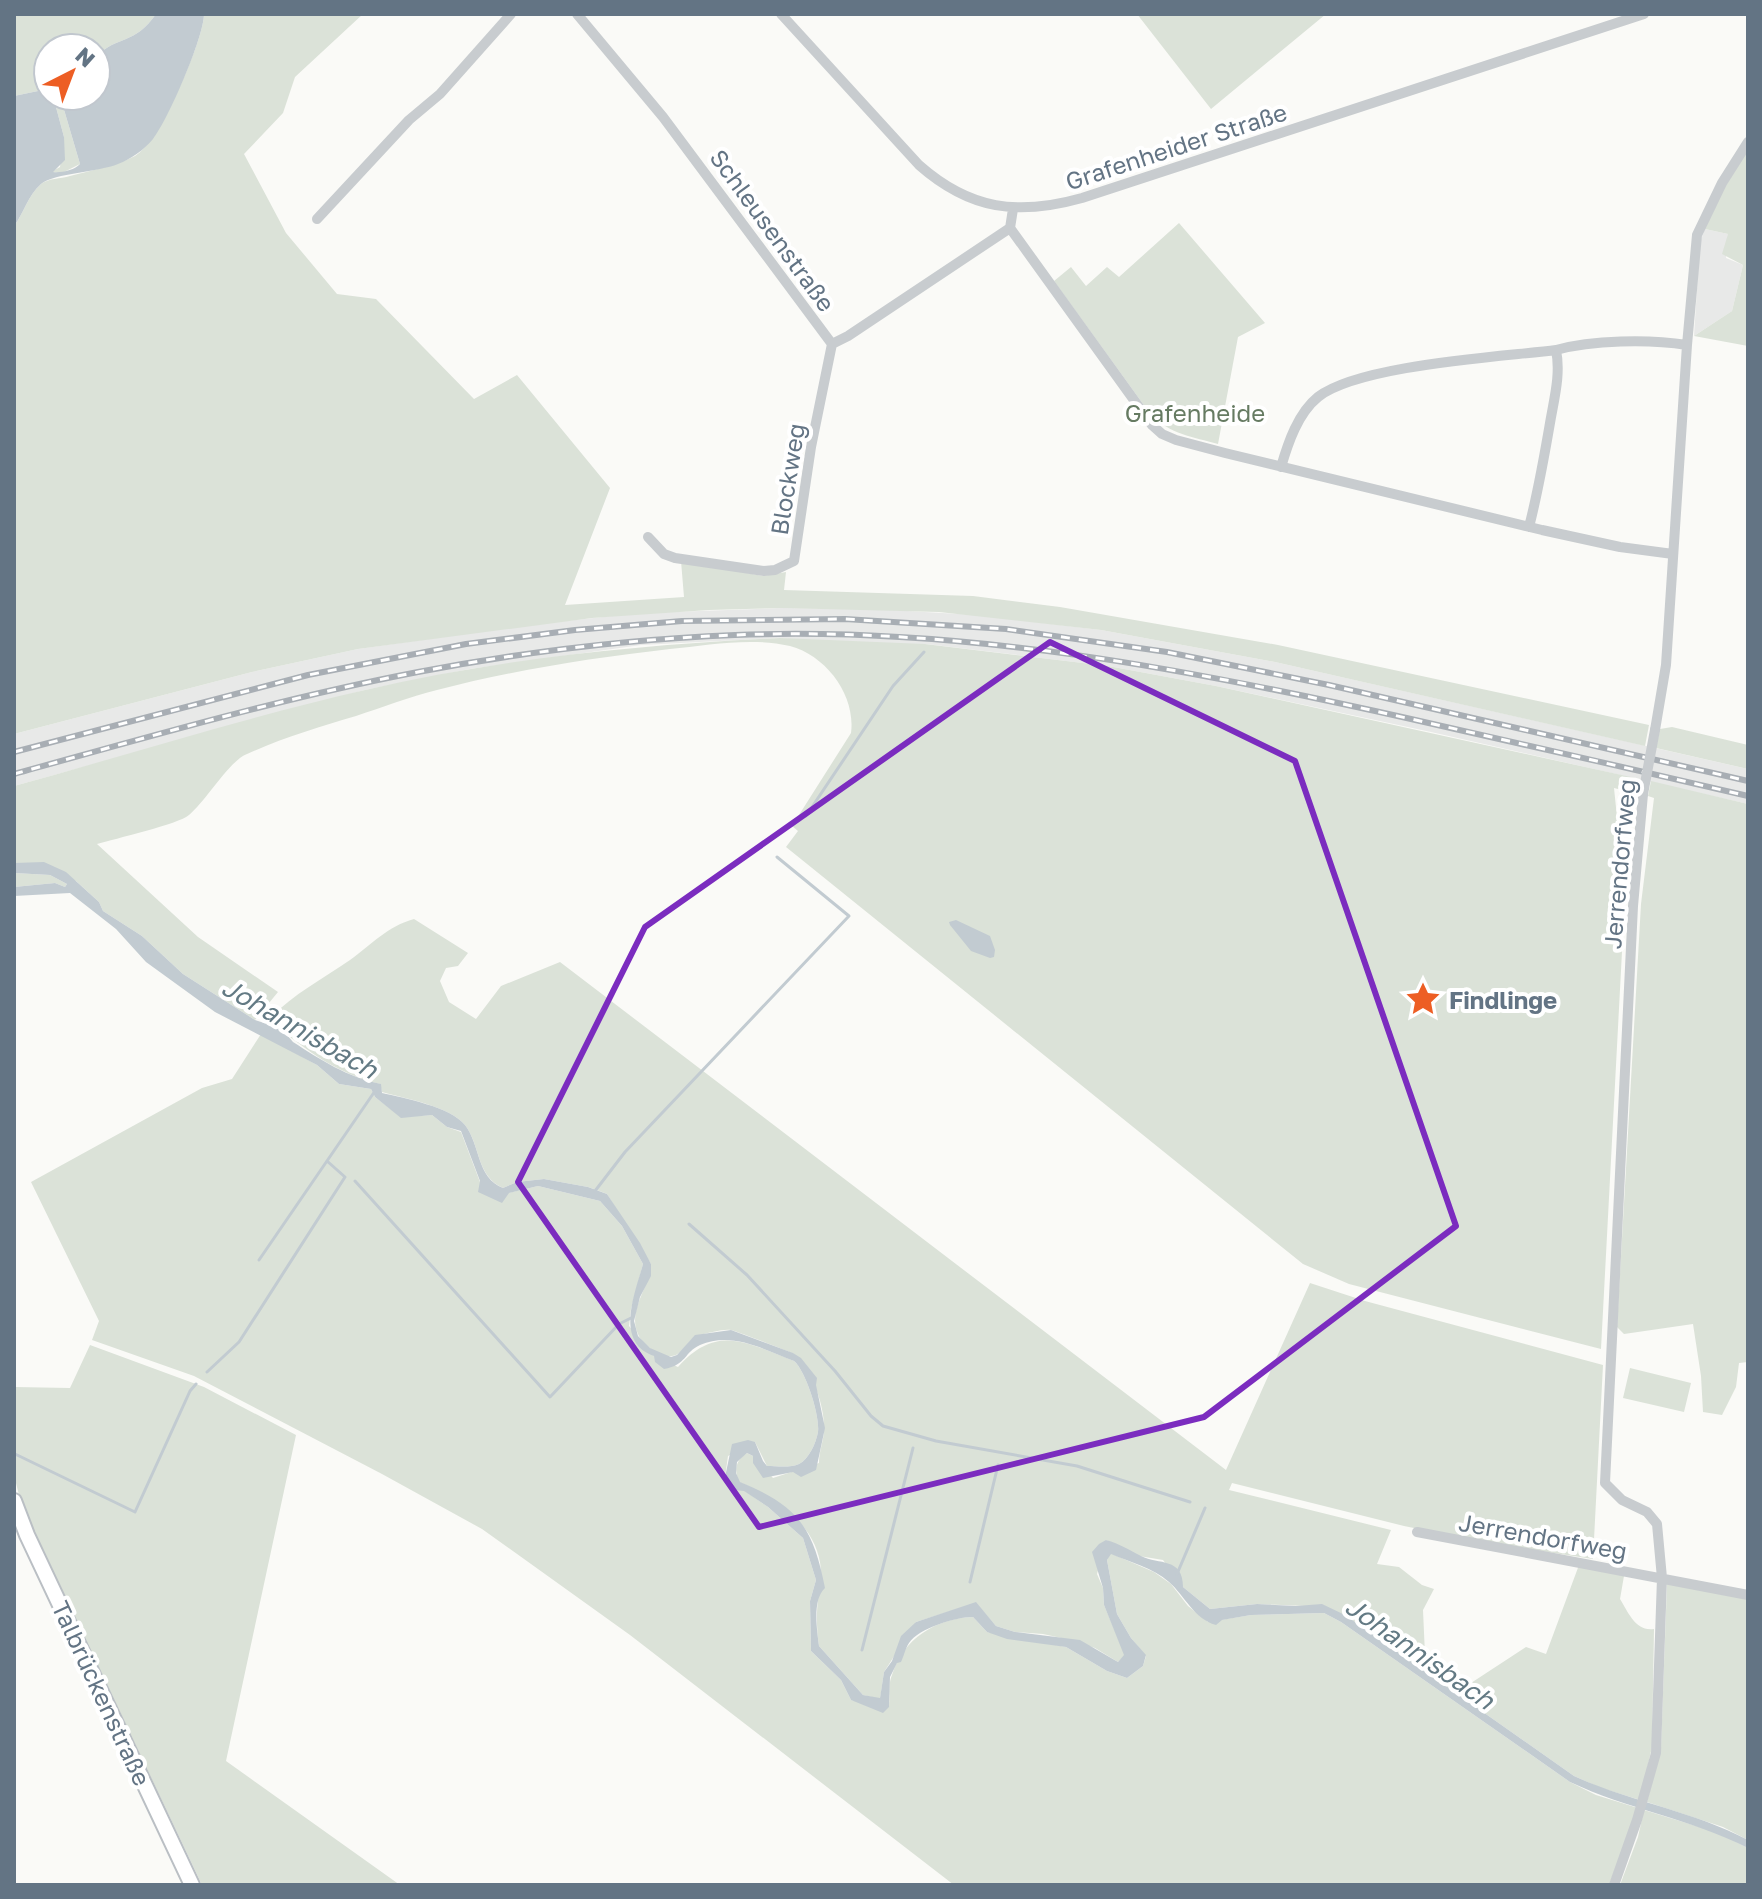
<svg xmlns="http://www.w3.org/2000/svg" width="1762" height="1899" viewBox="0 0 1762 1899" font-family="'Golos Text',sans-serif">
  <rect width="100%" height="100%" fill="#fafaf7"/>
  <path fill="#e8e9e8" d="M1705 229 1728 234 1726 258 1743 265 1732 311 1694 336 1700 242Z
    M782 608 872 609 977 615 1101 630 1275 662 1748 769V804L1431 732 1216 686 1108 666 926 644 918 651 780 638 641 645 470 669 365 690 14 786V734L252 672 358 649 527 625 641 613Z"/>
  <path fill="#dbe2d8" d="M14 14H156C135 45 117 35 96 57V48H48V92L38 91 14 96Z
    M204 14H363L295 77 283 113 244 154 286 233 337 294 376 299 474 399 517 375 610 488 565 605 684 597 681 561 763 576 786 572 784 590 973 596 1060 607 1278 645 1649 725 1645 746 1275 662 1101 630 939 612 782 608 709 610 592 618 358 649 252 672 14 734V226C24 213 28 195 41 184 49 178 60 179 70 176 90 171 117 165 135 156 158 144 204 40 204 14Z
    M1137 14H1326L1211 109Z
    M53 96H60L80 164 62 173 51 172 60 167 64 137Z
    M1748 150V346L1694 336 1732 311 1743 265 1722 254 1728 234 1705 229 1723 190Z
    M1179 223 1265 323 1238 337 1218 444C1193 437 1170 434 1151 415L1054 281 1071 267 1086 286 1107 267 1119 277Z
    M780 638 925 644 1108 666 1216 686 1640 779 1638 794 1614 788 1625 895 1601 1349 1349 1284 1303 1264 786 847 798 831 792 826 851 733C856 696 827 656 790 646 752 637 708 645 670 649 592 658 513 670 437 690 409 697 383 707 356 716 319 727 282 738 247 754 229 761 206 801 189 815 179 824 114 839 97 844L198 937 278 992 255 1020 183 974 142 936 103 911 99 902 76 881 14 863V786C131 754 247 717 365 690 503 658 639 645 780 638Z
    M1672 727 1748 745V769L1656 748 1660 729Z
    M1651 781 1748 804V1362L1739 1363 1736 1387 1722 1415 1703 1412 1701 1376 1693 1324 1624 1334 1617 1327 1641 904 1654 798 1648 796Z
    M14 873 50 875 67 884 65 887 55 883 14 887Z
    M414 919 468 953 458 966 446 968 440 981 449 1002 476 1019 501 986 560 962 1226 1470 1310 1283 1365 1301 1603 1365 1593 1559 1488 1543 1404 1526 1232 1483 1229 1490 1391 1530 1377 1564 1399 1567 1422 1585 1434 1589 1423 1610 1425 1655 1471 1683 1526 1647 1546 1654 1579 1565 1624 1576 1620 1599C1628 1612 1636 1632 1654 1629L1652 1747 1640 1800 1601 1788 1574 1776 1345 1615 1305 1606 1257 1604 1210 1609 1183 1587 1163 1560 1139 1556 1106 1540 1097 1574 1103 1588 1104 1605 1125 1655 1118 1662 1095 1648 1075 1641 1043 1634 1015 1632 996 1626 976 1603 916 1622 884 1672 880 1699 863 1695 819 1646C817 1632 816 1615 818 1601 819 1591 821 1582 821 1570 818 1526 777 1498 739 1482 734 1470 735 1461 747 1453L753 1456 773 1478 819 1463C819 1450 825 1438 824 1426 824 1404 811 1368 794 1354 791 1352 736 1331 731 1330 722 1329 709 1333 700 1335 688 1337 684 1355 672 1356 661 1358 642 1345 638 1334 627 1309 650 1288 651 1264L607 1194 602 1192 588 1187 544 1179 517 1182 503 1188C476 1176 481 1146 465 1125 451 1107 404 1098 382 1092L380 1084C338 1074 307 1051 274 1024H265C289 996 320 981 350 960 371 945 388 926 414 919Z
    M261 1034 317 1065 339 1084 371 1089 375 1097 401 1117 432 1115 447 1127 461 1132 480 1182 508 1193 538 1186 600 1201 622 1226 643 1264 631 1309 629 1326 654 1356 678 1367C717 1323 747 1343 794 1361 806 1371 820 1416 818 1432 816 1443 809 1459 799 1464 791 1468 776 1466 767 1466L755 1442 728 1456 725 1477 768 1507 803 1538 816 1580 810 1601 811 1651 841 1680 851 1700 889 1707C890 1696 888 1684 892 1675 903 1639 936 1618 973 1617L987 1632 1066 1647 1107 1671 1127 1678 1143 1666 1146 1656 1131 1638 1117 1614 1107 1560 1110 1553 1154 1572 1171 1584 1188 1606 1208 1622 1251 1615 1324 1613 1341 1622 1570 1782 1596 1795 1638 1808 1609 1885H954L630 1635 482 1529 382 1474 194 1376 92 1340 99 1321 31 1182 202 1088 232 1079Z
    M90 1345 204 1387 296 1435 226 1761 400 1885H202L21 1503 15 1479V1387L70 1388Z
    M1630 1368 1691 1383 1684 1412 1623 1398Z
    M1667 1584 1748 1599V1840L1723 1827 1647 1802 1661 1748Z
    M1644 1810 1719 1833 1748 1848V1885H1620L1638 1837Z"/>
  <path fill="#c2cbd1" d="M156 14H204C204 37 168 120 153 139 144 150 131 159 118 164 99 172 55 173 41 184 28 195 24 213 14 226V96L38 91 53 96 64 137 65 160 53 172C61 173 75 170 80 164L60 96H96V57C117 35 135 45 156 14Z
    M44 862 66 872 99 902 103 911 142 936 183 974 255 1020 270 1025 278 1023 286 1028 287 1035 293 1042C321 1060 347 1077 381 1084L382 1093C404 1098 451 1107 465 1125 481 1146 476 1177 503 1188L517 1182 544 1179 588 1187 607 1194 640 1243 651 1264V1276L640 1297 634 1321 638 1336 650 1348 671 1357 677 1355 695 1335 731 1330 793 1353 801 1358 817 1378 816 1385 825 1428 816 1470 801 1477 793 1472 763 1478 753 1463V1456L747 1453 737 1462 736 1473 740 1482C798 1506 813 1527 825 1588 812 1600 817 1629 819 1646L863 1695 880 1698 884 1672 892 1661 901 1636 916 1622 976 1602 996 1626 1015 1632 1080 1640 1118 1662 1124 1655 1104 1605 1103 1588 1092 1552 1099 1544 1106 1540C1120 1544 1129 1550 1141 1556 1159 1565 1183 1557 1183 1587L1210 1609 1257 1604 1296 1606 1322 1604 1345 1615 1574 1776C1631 1802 1693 1811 1748 1840V1848C1691 1819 1627 1809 1570 1782L1341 1622 1324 1613 1251 1615 1222 1620 1216 1625C1194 1619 1185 1596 1169 1582 1153 1568 1130 1562 1111 1554L1107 1560 1117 1614 1131 1638 1146 1655 1143 1666 1127 1678 1107 1671 1066 1647 1007 1639 987 1632 973 1617C956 1617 919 1628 909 1643 905 1649 904 1656 901 1662L897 1663 890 1677 889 1707 883 1713 851 1700 841 1680 811 1651 810 1601 816 1580 803 1538 768 1507 744 1491 735 1490 725 1477 732 1444 748 1440 755 1442 763 1461 767 1466C776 1466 791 1468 799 1464 809 1459 816 1443 818 1432 820 1416 806 1371 794 1361 765 1350 732 1331 700 1345 684 1352 687 1365 664 1369L655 1362 654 1356C614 1343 635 1293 643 1264L622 1226 600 1201 538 1186 509 1193 502 1203 478 1192 480 1181 461 1131 447 1127 432 1115 401 1118 375 1097 371 1089 339 1084 317 1065 215 1012 146 962 116 929 70 893 14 896V887L55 883 65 887 67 884 50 875 14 873V863Z
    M956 920 990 936 995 950 994 957 990 958 971 951 950 925 949 922Z"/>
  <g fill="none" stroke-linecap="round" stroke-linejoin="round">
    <path stroke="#c2cbd1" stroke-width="3" d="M806 816 893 686 924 652
      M355 1181 550 1397 619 1324 631 1318
      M595 1191 625 1152 849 916 777 857
      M689 1224 747 1275 835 1371 871 1416 883 1426 936 1441 1077 1466 1190 1502
      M259 1260 375 1091
      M207 1372 239 1342 345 1177 327 1161
      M15 1454 135 1512 190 1391 196 1384
      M1177 1574 1205 1508
      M970 1582 998 1465
      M862 1650 913 1448"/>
    <g stroke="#babfc4" stroke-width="18">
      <path id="secondary" d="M14 1501 27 1535 192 1885"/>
    </g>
    <path stroke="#c8cccf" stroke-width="10" d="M577 14 663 117 832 344
      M781 14 919 165C970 210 1018 216 1082 198L1644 14
      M1013 209 1010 228 1152 425 1162 434 1176 440 1225 453 1542 530 1620 547 1673 554
      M317 219 409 120 440 94 511 14
      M832 344 848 336 1010 228
      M1556 350C1592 340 1649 339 1687 345
      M1281 467C1288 443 1298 413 1318 397 1359 365 1500 357 1556 350 1561 374 1554 399 1550 423 1544 458 1538 492 1529 527
      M648 537 664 554 675 558 764 571 775 570 794 561 811 447 832 344
      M1655 730 1666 665 1687 345 1697 235 1722 183 1748 142
      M1417 1532 1748 1595
      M1614 1885 1637 1820 1656 1753 1662 1578 1657 1524 1647 1512 1622 1500 1605 1483 1633 906 1643 794"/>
    <use href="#secondary" stroke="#fff" stroke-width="14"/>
    <g stroke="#a8aeb4" stroke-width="6">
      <path id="rail" d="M14 752 308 675 466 644 575 630 682 621 845 619 1006 629 1167 652 1329 685 1748 781
        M14 774C148 737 282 698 418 672 523 652 629 639 735 635 965 626 1188 669 1411 719 1523 744 1636 770 1748 796"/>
    </g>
    <use href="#rail" stroke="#fff" stroke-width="3" stroke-dasharray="9" stroke-linecap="butt"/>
    <path stroke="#c8cccf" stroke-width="10" d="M1643 794 1655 730"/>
  </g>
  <path fill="none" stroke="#7b2cbf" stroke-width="6" stroke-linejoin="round" d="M1050 642 1295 761 1456 1226 1204 1417 759 1527 518 1182 645 927Z"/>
  <defs>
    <g id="sight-bare" transform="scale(2.76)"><path d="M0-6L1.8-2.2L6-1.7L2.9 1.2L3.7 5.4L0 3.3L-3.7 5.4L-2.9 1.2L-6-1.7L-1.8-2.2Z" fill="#ed5e24" stroke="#fff" stroke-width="2.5" paint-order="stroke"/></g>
  </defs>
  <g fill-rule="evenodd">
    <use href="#sight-bare" x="1423" y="999"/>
  </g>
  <g text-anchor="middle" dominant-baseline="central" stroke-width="8" stroke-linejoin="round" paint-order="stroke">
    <g font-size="24" fill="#637484" stroke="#fff">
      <text transform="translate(1176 146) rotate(-18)">Grafenheider Straße</text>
      <text transform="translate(773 230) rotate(54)">Schleusenstraße</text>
      <text transform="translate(787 479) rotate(-81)">Blockweg</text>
      <text transform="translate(1619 864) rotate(-85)">Jerrendorfweg</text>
      <text transform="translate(1543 1536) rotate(10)">Jerrendorfweg</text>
      <text transform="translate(102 1693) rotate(65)">Talbrückenstraße</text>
    </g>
    <g font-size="24" fill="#667b62" stroke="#fff">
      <text x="1195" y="412">Grafenheide</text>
    </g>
    <g font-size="24" font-weight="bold" fill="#637484" stroke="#fff" text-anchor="start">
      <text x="1449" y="999">Findlinge</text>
    </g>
    <g font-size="26" font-style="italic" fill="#637a84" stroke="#fff">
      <text transform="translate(300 1028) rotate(30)">Johannisbach</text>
      <text transform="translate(1420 1653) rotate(35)">Johannisbach</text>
    </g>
  </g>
  <rect width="1762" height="1899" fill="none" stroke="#637484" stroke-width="32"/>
  <g transform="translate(72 72) rotate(42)"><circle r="38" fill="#ffffff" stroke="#c1c7ce" stroke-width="2"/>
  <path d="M0-6L14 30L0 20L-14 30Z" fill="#ed5e24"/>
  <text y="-12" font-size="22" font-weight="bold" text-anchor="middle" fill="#637484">N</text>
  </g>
</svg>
